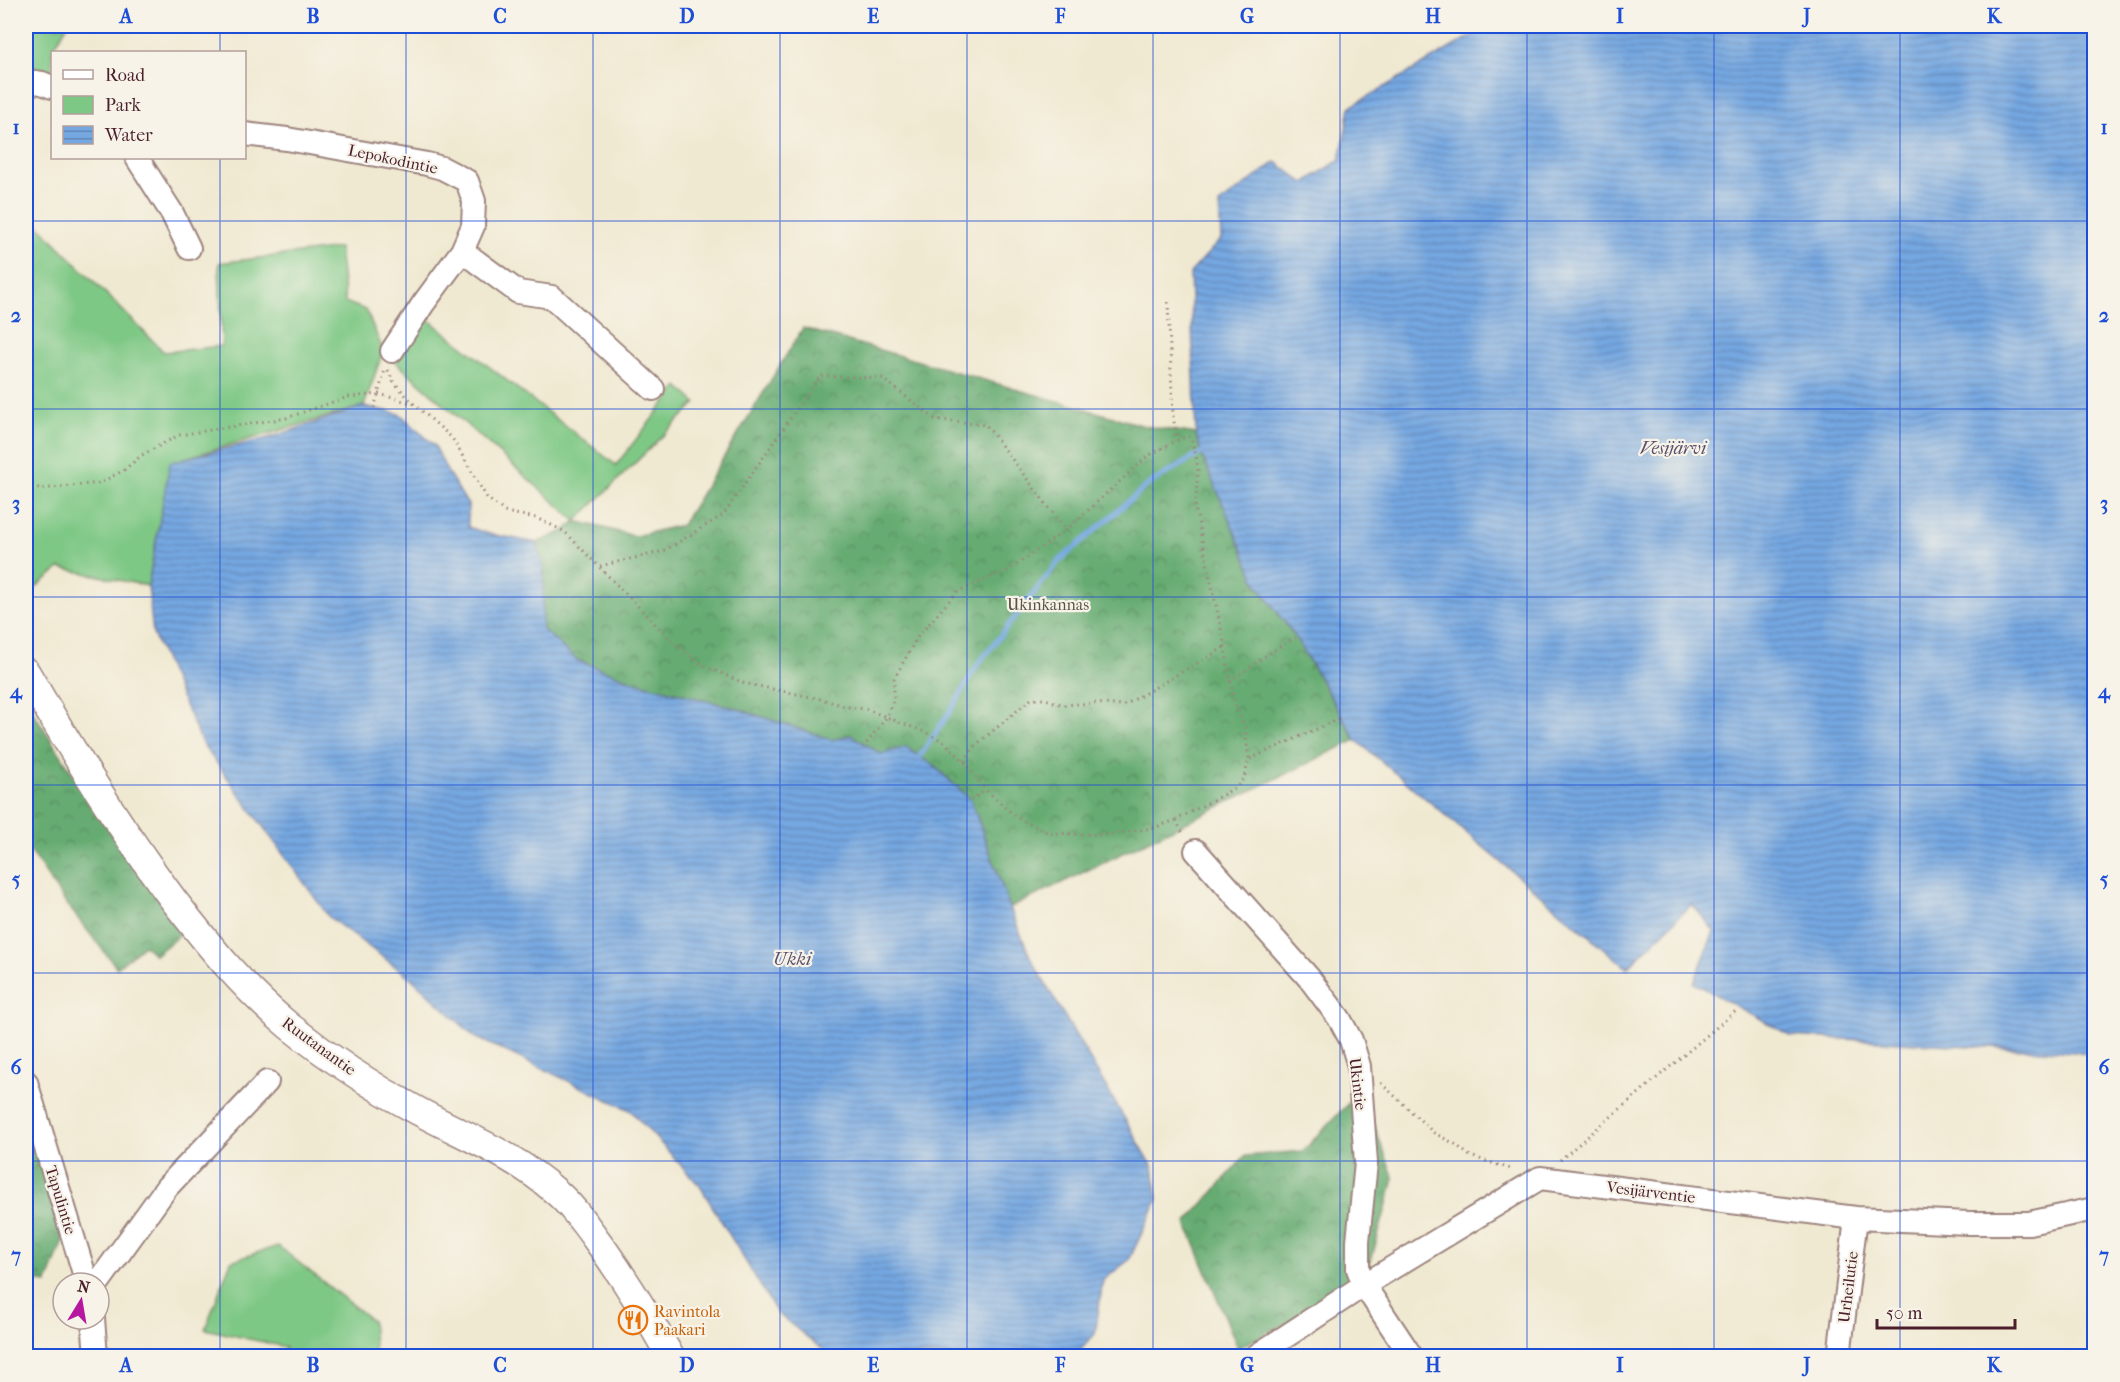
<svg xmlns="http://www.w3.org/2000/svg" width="2120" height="1382" viewBox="0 0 2120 1382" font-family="'IM FELL French Canon',serif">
  <defs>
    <pattern id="forest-crowns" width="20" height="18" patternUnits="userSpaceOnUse" patternTransform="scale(1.5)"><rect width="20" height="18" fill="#66ac72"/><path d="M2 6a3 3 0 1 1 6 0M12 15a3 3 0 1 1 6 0" fill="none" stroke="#568b5e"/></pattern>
    <pattern id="water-rules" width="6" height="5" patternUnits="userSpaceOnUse" patternTransform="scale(1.5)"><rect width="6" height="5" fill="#75a7e1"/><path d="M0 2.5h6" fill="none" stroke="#6287b7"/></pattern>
  </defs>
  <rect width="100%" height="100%" fill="#f7f3e8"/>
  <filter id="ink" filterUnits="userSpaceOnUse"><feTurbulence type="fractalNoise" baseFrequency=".0167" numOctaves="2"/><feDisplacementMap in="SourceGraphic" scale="12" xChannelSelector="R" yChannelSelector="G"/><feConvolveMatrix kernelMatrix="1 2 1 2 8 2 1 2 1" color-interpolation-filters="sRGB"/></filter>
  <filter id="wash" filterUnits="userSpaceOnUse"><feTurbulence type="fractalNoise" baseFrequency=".008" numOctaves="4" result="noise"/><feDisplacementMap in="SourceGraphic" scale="24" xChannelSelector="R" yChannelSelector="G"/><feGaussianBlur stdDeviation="1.35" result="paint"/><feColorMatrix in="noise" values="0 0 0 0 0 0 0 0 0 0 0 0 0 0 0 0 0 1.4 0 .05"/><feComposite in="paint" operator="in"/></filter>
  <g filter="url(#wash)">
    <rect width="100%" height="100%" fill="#f0e9d2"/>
    <path fill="url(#forest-crowns)" stroke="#58664e" stroke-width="1.5" d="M803 328 1145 426 1196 434 1201 453 1257 584 1296 638 1356 740 1010 908 971 800 934 766 881 754 851 735 832 740 738 709 635 682 577 660 542 629 544 572 537 543 564 531 576 521 635 536 682 525Z
      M26 701 121 848 183 932 155 955 144 945 117 968 65 902 26 845Z
      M26 1090 67 1231 47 1283 26 1280Z
      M1361 1090 1394 1179 1364 1285 1238 1348 1186 1223 1245 1156 1303 1151Z"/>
    <path fill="#7ec885" stroke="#647458" stroke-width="1.5" d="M26 26H67L54 47 61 52H52V87L26 81Z
      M26 213 164 352 222 346 219 263 339 248 345 302 366 310 383 350 416 310 616 465 678 386 696 403 576 521 383 351 364 406 171 462 148 586 60 568 26 595Z
      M278 1246 372 1321 375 1356H283L285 1347 205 1329 231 1261Z"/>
    <path fill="url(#water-rules)" stroke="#606386" stroke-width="1.5" d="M1488 26H2094V1053L1791 1036 1694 983 1714 931 1692 904 1627 968 1356 740 1296 638 1257 584 1201 453 1196 434 1190 273 1221 239 1219 204 1276 162 1304 183 1340 160 1350 107Z
      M364 406 400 414 435 446 447 471 468 505V527L489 534 537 543 544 572 542 629 577 660 635 682 738 709 832 740 851 735 881 754 906 747 934 766 971 800 1010 908 1031 959 1153 1167 1158 1199 1129 1260 1103 1280 1095 1334 1075 1356H831L777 1313 700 1186 630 1110 475 1037 412 979 329 917 202 743 153 634 148 586 170 462 272 437Z"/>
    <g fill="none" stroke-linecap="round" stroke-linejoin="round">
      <path stroke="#75a7e1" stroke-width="5" d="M920 756 954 705 978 664 1059 561 1149 484 1201 453"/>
    </g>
  </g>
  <g filter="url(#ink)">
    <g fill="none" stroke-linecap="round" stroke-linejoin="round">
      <g stroke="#9d847e" stroke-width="26">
        <path id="minor" d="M26 81 42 83 52 87
          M244 134 287 139 427 164 442 168 467 181 474 201 473 226 462 251 423 304 392 351
          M137 158 172 213 189 248
          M462 251 518 292 552 297 653 389
          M1196 851 1309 978 1339 1018 1351 1040 1359 1066 1366 1163 1358 1241V1269L1364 1285 1411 1356
          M26 1082 87 1283
          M98 1283 167 1187 267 1082
          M93 1319 96 1356
          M1256 1356 1364 1285 1540 1178 1856 1218 1969 1223H2029L2094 1209
          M1839 1356 1856 1218"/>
      </g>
      <g stroke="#9d847e" stroke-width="30">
        <path id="major" d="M26 672C72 751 120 829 175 902 210 947 245 990 289 1026 329 1058 373 1087 418 1111 464 1136 515 1155 555 1191 574 1207 589 1230 604 1250 628 1284 650 1320 670 1356"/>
      </g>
      <path stroke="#9d847e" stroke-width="3" stroke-dasharray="1.5 4.5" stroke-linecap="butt" d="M1168 302 1173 416 1177 440
        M388 370 393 381 413 403 452 438 487 498 505 512 536 518 564 531 671 640 697 662 743 683 821 699 847 707 866 709 922 731 943 741 964 761 986 790 1016 817 1049 833 1106 835 1153 828 1176 820 1235 788 1244 778 1249 759 1245 728 1235 704 1230 681 1225 647 1195 507 1198 472 1196 455 1190 436 1177 440 1148 456 1066 530 1009 570 958 591 918 636 894 679V698L886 718 866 744
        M374 408 385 370
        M26 484 42 489 100 483 124 470 142 455 179 435 286 418 348 397 379 394 411 403
        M600 566 664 551 723 515 820 376 882 378 935 419 986 425 1065 529
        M1230 681 1286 642 1296 638
        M1250 759 1341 718
        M964 761 976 745 1031 699H1045L1064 705 1095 703 1123 706 1225 647
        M971 800 986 790
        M1176 820 1184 836
        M1381 1083 1434 1133 1455 1144 1470 1156 1514 1170
        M1560 1160 1737 1010"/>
      <use href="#minor" stroke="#fff" stroke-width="22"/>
      <use href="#major" stroke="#fff" stroke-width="27"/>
    </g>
  </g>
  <path fill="none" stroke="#1d4ed8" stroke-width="1.5" stroke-opacity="0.55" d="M220 26V52M406 26V1356M593 26V1356M780 26V1356M967 26V1356M1153 26V1356M1340 26V1356M1527 26V1356M1714 26V1356M1900 26V1356M220 158V1356M26 221H2094M26 409H2094M26 597H2094M26 785H2094M26 973H2094M26 1161H2094"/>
  <defs>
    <g id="restaurant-ring" transform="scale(1.5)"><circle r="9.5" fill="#f7f3e8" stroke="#e8710a" stroke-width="1.5"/><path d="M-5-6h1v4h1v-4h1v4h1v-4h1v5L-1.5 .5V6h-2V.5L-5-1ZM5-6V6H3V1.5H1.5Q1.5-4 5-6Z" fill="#e8710a"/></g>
  </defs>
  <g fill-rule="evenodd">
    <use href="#restaurant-ring" x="633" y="1320"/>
  </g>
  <g text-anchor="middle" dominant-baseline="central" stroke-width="4.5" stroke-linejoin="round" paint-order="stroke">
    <g font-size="16" fill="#4a1f2b" stroke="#f7f3e8">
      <text transform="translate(393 159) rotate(12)">Lepokodintie</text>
      <text transform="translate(319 1046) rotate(36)">Ruutanantie</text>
      <text transform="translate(1358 1084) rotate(83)">Ukintie</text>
      <text transform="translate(1651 1192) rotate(7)">Vesijärventie</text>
      <text transform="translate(61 1200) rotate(73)">Tapulintie</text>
      <text transform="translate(1848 1287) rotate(-83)">Urheilutie</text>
    </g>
    <g font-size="16" fill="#5a5246" stroke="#f7f3e8">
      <text x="1048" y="604">Ukinkannas</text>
    </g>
    <g font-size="16" fill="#c56008" stroke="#f7f3e8" text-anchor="start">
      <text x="654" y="1311">Ravintola<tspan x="654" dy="18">Paakari</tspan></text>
    </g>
    <g font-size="18" font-style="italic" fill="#594f6b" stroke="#f7f3e8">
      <text x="1673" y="448">Vesijärvi</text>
      <text x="792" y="959">Ukki</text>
    </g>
  </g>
  <rect width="2120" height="1382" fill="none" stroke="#f7f3e8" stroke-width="66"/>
  <rect x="51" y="51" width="195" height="108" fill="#f7f3e8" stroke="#b29e9c" stroke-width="1.5"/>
  <rect x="63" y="70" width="30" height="9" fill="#ffffff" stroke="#b29e9c" stroke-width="1.5"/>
  <text x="105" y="81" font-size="18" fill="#4a1f2b">Road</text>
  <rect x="63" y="96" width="30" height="18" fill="#7ec885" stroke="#b29e9c" stroke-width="1.5"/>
  <text x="105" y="111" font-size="18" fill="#4a1f2b">Park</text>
  <rect x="63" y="126" width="30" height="18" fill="url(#water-rules)" stroke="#b29e9c" stroke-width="1.5"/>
  <text x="105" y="141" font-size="18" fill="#4a1f2b">Water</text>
  <g transform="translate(81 1301) rotate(11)"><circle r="28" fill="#f7f3e8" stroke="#b29e9c" stroke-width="1.5"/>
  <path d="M0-4.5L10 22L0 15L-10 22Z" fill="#b5179e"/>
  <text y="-9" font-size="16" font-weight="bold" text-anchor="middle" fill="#4a1f2b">N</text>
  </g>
  <path d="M1877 1319v9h138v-9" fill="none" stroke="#4a1f2b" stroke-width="3"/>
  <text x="1886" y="1319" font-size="18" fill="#4a1f2b" stroke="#f7f3e8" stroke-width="4.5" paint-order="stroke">50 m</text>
  <rect x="33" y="33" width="2054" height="1316" fill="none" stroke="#1d4ed8" stroke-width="2"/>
  <g font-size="20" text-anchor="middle" font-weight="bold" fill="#1d4ed8">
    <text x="126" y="23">A</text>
    <text x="313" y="23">B</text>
    <text x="500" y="23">C</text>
    <text x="687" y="23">D</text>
    <text x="873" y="23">E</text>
    <text x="1060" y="23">F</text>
    <text x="1247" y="23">G</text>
    <text x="1433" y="23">H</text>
    <text x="1620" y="23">I</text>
    <text x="1807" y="23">J</text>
    <text x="1994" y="23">K</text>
    <text x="16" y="134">1</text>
    <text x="2104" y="134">1</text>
    <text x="16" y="322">2</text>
    <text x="2104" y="322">2</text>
    <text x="16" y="510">3</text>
    <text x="2104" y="510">3</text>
    <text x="16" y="698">4</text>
    <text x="2104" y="698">4</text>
    <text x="16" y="886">5</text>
    <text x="2104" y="886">5</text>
    <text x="16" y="1074">6</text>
    <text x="2104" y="1074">6</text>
    <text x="16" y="1262">7</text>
    <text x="2104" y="1262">7</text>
    <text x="126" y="1372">A</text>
    <text x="313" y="1372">B</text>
    <text x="500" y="1372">C</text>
    <text x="687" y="1372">D</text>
    <text x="873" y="1372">E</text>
    <text x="1060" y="1372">F</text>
    <text x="1247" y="1372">G</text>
    <text x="1433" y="1372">H</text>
    <text x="1620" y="1372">I</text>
    <text x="1807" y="1372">J</text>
    <text x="1994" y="1372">K</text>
  </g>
</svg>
